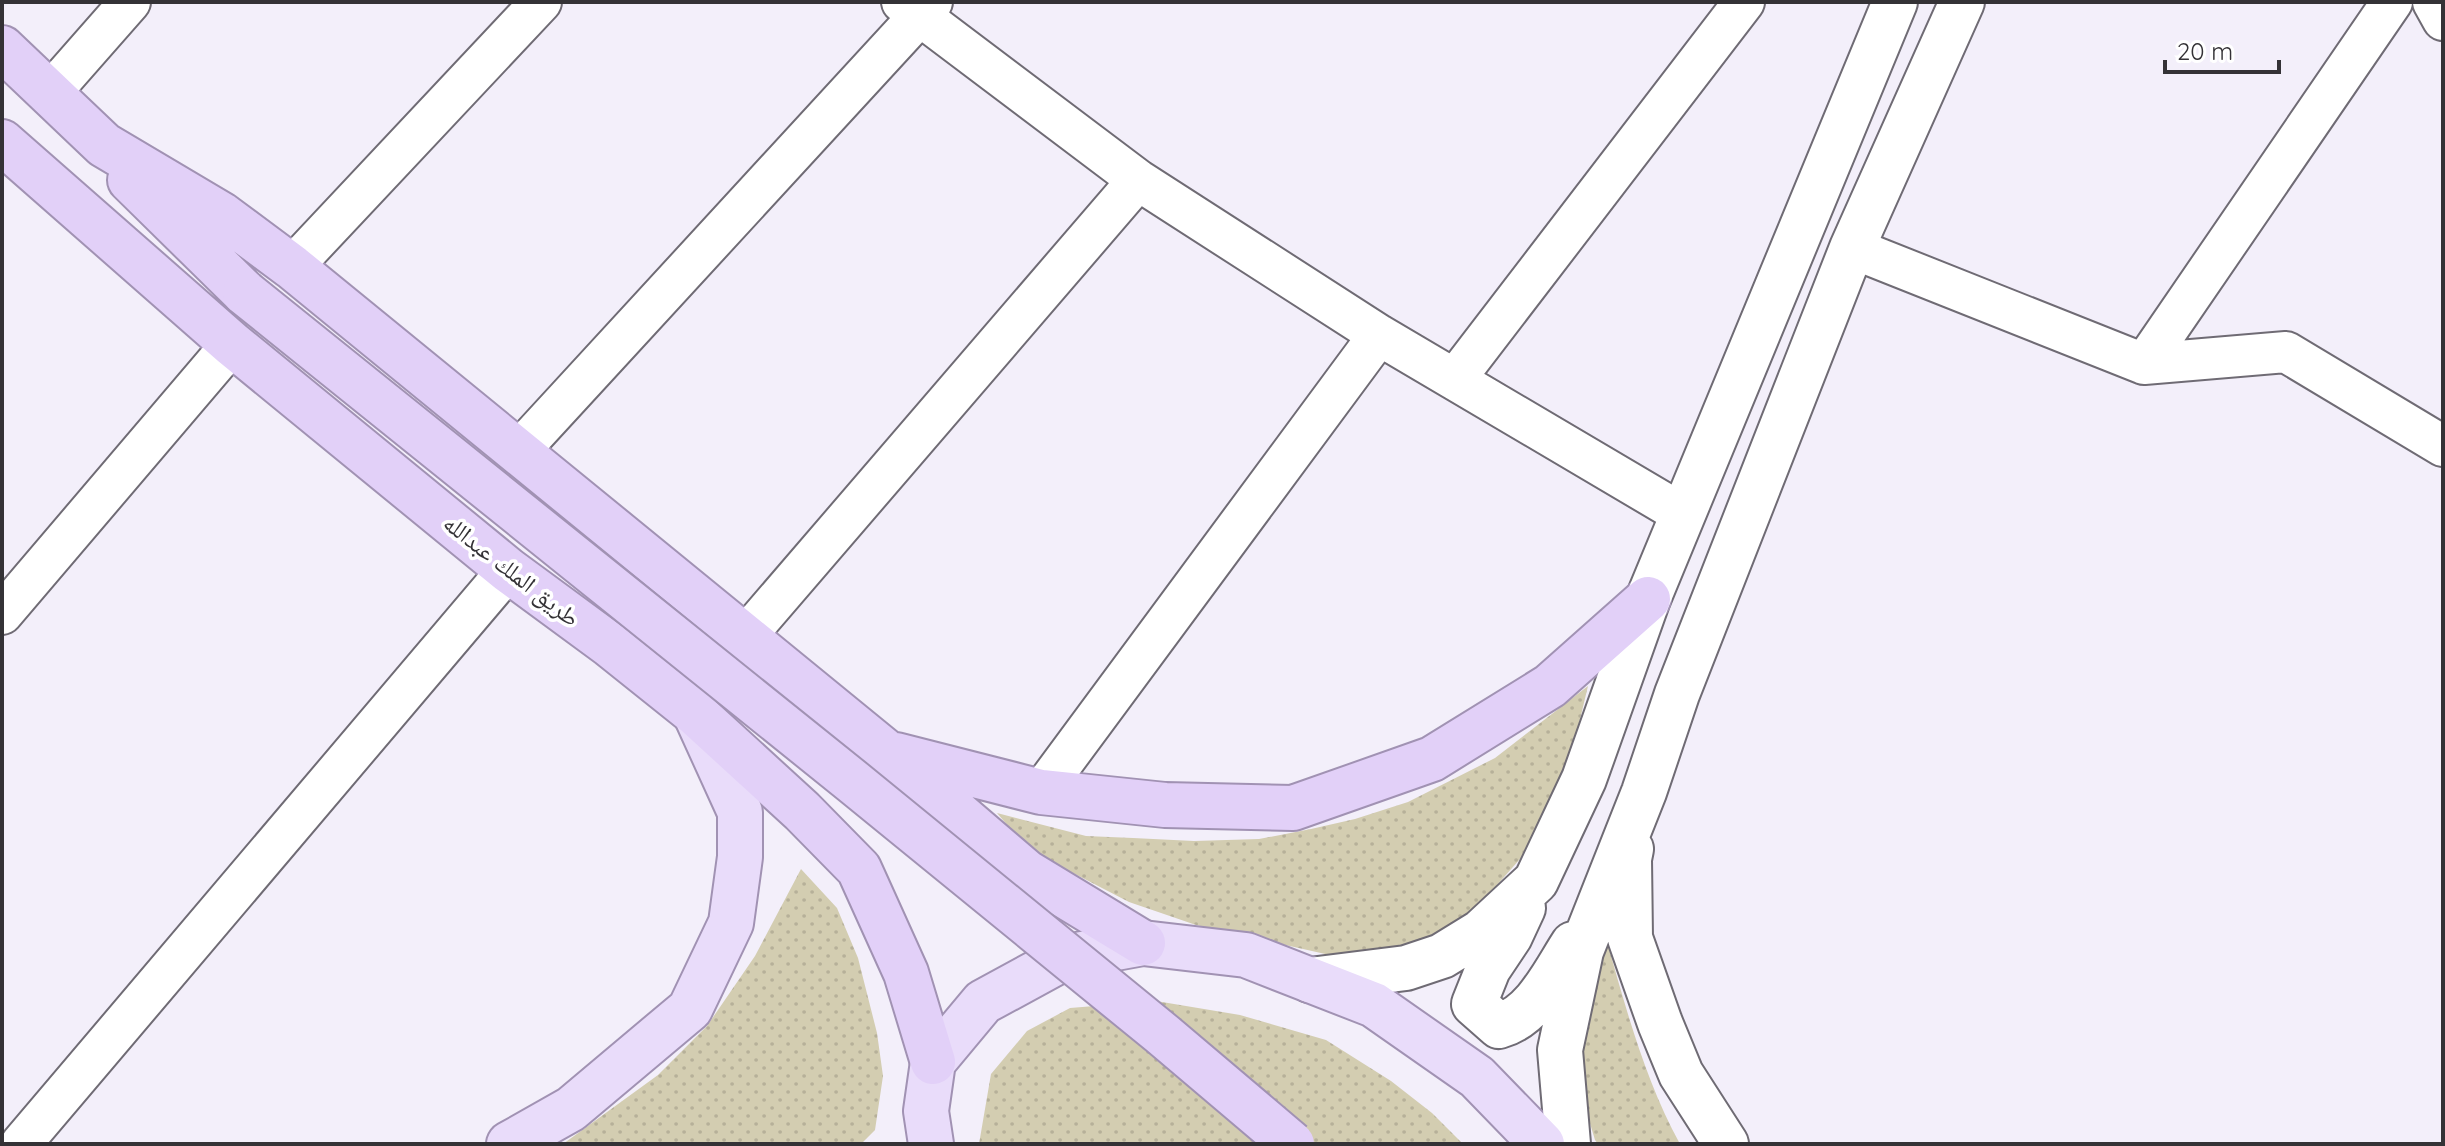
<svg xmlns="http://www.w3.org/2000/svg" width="2445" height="1146" viewBox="0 0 2445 1146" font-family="Quicksand,'Noto Naskh Arabic',sans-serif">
  <defs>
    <pattern id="grass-dots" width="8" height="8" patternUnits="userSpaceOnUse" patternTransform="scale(2)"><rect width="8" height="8" fill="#d3cdb1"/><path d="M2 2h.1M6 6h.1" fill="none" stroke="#b6b099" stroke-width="1.8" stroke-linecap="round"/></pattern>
  </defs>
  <rect width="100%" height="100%" fill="#f3effa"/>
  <path fill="url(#grass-dots)" d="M1588 686 1571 757 1551 807 1520 859 1474 911 1432 936 1385 952 1334 956 1196 925 1129 902 1046 859 1014 833 997 813 1086 836 1133 838 1194 841 1259 839 1311 829 1355 819 1408 802 1495 758Z
    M801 869 837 908 858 958 877 1033 883 1076 875 1130 861 1144H563L658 1075 707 1026 755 956Z
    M1606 938C1626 1009 1645 1080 1680 1144H1598L1595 1140 1586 1110 1581 1034Z
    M1156 1001 1240 1015 1326 1040 1391 1081 1432 1113 1463 1144H979L991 1074 1027 1031 1070 1008Z"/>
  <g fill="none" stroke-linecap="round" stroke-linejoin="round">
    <g stroke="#6f6b74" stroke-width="44">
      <path id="minor" d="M902 2 1138 180 1379 335 1684 515
        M2433 2 2443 20
        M50 93 130 2
        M1852 248 2144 364 2286 352 2443 446
        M292 267 541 2
        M2144 364 2392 2
        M1455 379 1744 2
        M518 452 932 2
        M2 614 232 344
        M744 638 1138 180
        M1041 792 1379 335
        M21 1144 508 570"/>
    </g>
    <g stroke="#6f6b74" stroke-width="48">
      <path id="tertiary" d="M1631 849 1629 859 1630 938 1660 1023 1681 1074 1726 1144
        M1523 908 1510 936 1488 969 1474 1004 1499 1026C1535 1016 1554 973 1573 944
        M1310 980 1406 968 1442 956 1481 932 1536 881 1584 779 1648 599 1895 2
        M1568 1144 1560 1050 1581 951 1644 792 1677 694 1852 248 1962 2"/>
    </g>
    <g stroke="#a192b3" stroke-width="48">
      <path id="primary" d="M509 1144 571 1109 690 1009 731 923 740 857V812L695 713
        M931 1144 926 1111 933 1062 983 1002 1066 957 1143 943 1246 955 1374 1005 1477 1077 1542 1144"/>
    </g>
    <g stroke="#a192b3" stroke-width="48">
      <path id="trunk" d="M2 48 104 145 222 215 292 267 886 752 1026 872 1143 943
        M2 142 232 344 508 570 610 645 695 713 802 811 859 869 906 973 933 1062
        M130 180 245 293
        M896 755 1041 792 1165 805 1293 808 1432 759 1550 686 1648 599"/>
    </g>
    <use href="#minor" stroke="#fff" stroke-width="40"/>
    <use href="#tertiary" stroke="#fff" stroke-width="44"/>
    <use href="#primary" stroke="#e9dcfa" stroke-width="44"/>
    <use href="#trunk" stroke="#e2d0f8" stroke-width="44"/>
    <g stroke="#a192b3" stroke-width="48" stroke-linecap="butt">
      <path id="trunk-bridge" d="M245 293 852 781 1161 1033 1292 1144"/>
    </g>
    <use href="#trunk-bridge" stroke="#e2d0f8" stroke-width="44"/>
  </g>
  <g text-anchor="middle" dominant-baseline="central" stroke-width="7" stroke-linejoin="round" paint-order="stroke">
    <g font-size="24" fill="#343236" stroke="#fff">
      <text transform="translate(512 570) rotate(38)">طريق الملك عبدالله</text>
    </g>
  </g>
  <rect width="2445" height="1146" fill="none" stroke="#343236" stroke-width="8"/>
  <path d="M2165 60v12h114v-12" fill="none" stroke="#343236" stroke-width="4"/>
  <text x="2177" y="60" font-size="24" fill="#343236" stroke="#ffffff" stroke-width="6" paint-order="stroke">20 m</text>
</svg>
